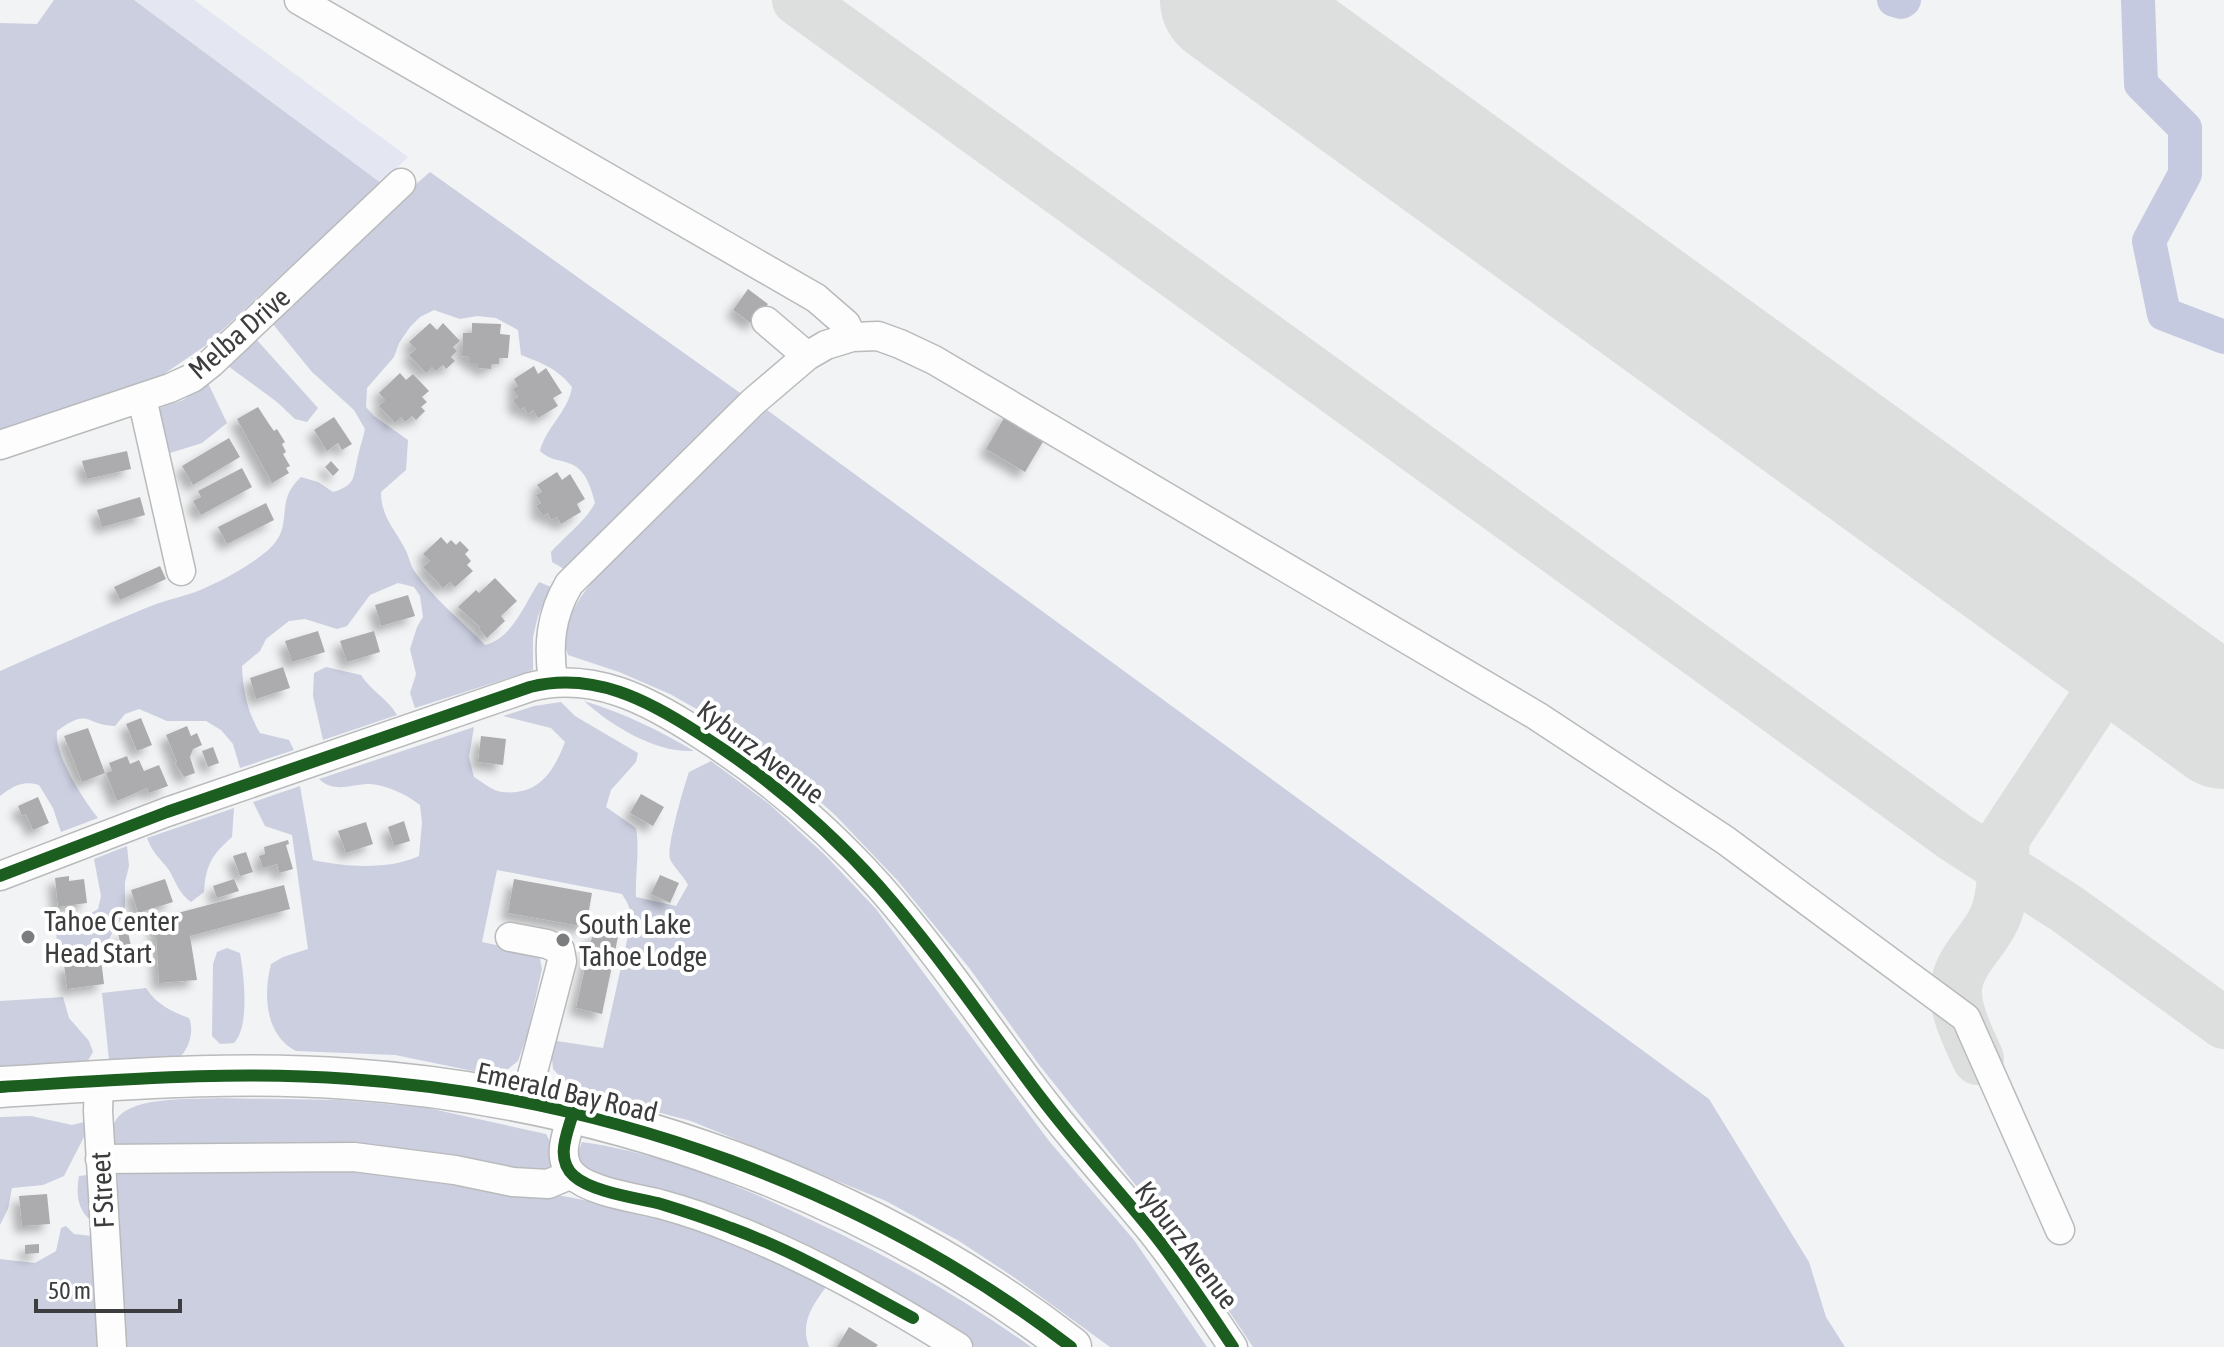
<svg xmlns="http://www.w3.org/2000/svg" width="2224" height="1347" viewBox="0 0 2224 1347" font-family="'Asap Condensed',sans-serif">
  <defs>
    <filter id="shadow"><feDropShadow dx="-7" dy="7" stdDeviation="4" flood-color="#0004"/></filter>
  </defs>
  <rect width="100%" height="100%" fill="#f2f3f4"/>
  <path fill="#e4e7f2" d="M134 0H194L408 157 381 183Z"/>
  <path fill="#cbcfe0" d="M54 0H134L381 183 205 346 158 378 0 432V23L37 24Z
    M430 172 743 395 564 569 552 562 551 552C566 535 585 522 595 503 591 488 586 470 571 464 559 459 551 461 540 451 546 427 568 412 572 387 558 369 542 363 521 355L518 330 496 318 477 316 460 319 434 310 420 317 410 327 399 343 394 357 367 388 366 407 374 416 408 440 406 470 381 492C381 517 395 529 405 549 409 556 410 565 415 572 434 599 462 621 485 645 512 639 525 603 539 582L551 587 538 616 533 637V670L415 708 410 693 416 674 410 649 417 627 423 617 420 596 414 587 398 583 370 595 347 626 337 629 305 619 289 621 266 639 260 651 242 666C243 691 247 711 260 733L289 740 294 750 240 768 233 744 221 730 206 721H167L139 709 125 714 115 726C84 725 90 707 57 731 54 755 83 799 98 818L61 832 53 808 39 785C23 780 13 786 0 796V671C48 650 97 628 146 608 166 599 190 596 209 586 229 577 250 565 267 551 297 526 272 503 301 477L318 482 333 492C357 485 353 476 358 456 360 447 363 438 365 429L354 410 312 372 272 323 408 191Z
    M256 339 318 408 307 422 295 419 277 402 228 366Z
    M208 383 227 423 202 443 170 453 163 445 157 409 183 400Z
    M767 410 1709 1099 1809 1262 1826 1317 1845 1347H1253L1190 1253 1040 1066 970 969 898 881 835 815 786 771 730 728 670 694 619 672 568 655C556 625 584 592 601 570Z
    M326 667 361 675C371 691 388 699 397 715L323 740 313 696 314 673Z
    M584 701C624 713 658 730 694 751 656 753 613 727 584 701Z
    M561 702 575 716 638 753 636 762 611 790 606 807 636 828C640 851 635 874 636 897L676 906 688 885C684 876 674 868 670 859 666 848 684 786 689 772L711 761 768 803 825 855 876 909 1049 1141 1134 1240 1207 1347H1110L1015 1278 959 1241 886 1201 691 1121 600 1097 568 1085 553 1069 550 1040 603 1048 632 918 628 904 622 894 497 870 482 942 539 954 542 969 527 1036 518 1061 503 1073 478 1072 395 1055 296 1051C265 1035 263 995 271 964L283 957 308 949 292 835 265 826 253 802 300 786 313 860C345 867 389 870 419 856L422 823 420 805C406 794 385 784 367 784 349 785 334 793 319 779L474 727 469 757 474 777C482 782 493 791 502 792 539 796 554 771 565 742L551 728 503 716 534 706Z
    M234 808 232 837C212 855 206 864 204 892L191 902C179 894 176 882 169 870 160 858 153 854 147 838Z
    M127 846 129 866 125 882V913L108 940 93 948 76 951 59 958 54 915H88L98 909 101 896 94 859Z
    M227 948 240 953C244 975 250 1027 234 1043L220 1044 212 1036 213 964 217 952Z
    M146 988C157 1005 171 1011 189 1018 194 1030 190 1046 181 1056L116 1062 109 1060 102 993Z
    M63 997 69 1018 89 1041 93 1052 87 1062 0 1066V1001Z
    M217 1098 339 1100 423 1107 546 1134C556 1151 553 1162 544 1178L115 1149C115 1142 112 1130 114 1124 125 1095 191 1100 217 1098Z
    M31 1116 72 1125 84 1122 86 1133 64 1176 43 1185 12 1188 8 1209 0 1225V1117Z
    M582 1142C661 1153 739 1185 811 1220 888 1256 962 1297 1031 1347H972L598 1178 581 1166 578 1152Z
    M339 1166C475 1183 616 1194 745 1246 773 1257 799 1273 826 1287 812 1306 800 1323 809 1347H126L117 1171Z
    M88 1175 91 1221C77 1209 76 1194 79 1176Z
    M66 1226 74 1234 92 1236 98 1347H0V1259L35 1263 56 1251 61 1228Z"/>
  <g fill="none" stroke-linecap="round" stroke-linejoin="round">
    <path stroke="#c6cae0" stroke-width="34" d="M1894 0 1901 2 1904 0
      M2138 0 2141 84 2185 128V174L2149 241 2164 314 2224 337"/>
    <path stroke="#dddede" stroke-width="52" d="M798 0 1955 837 2067 909 2224 1023
      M1978 1059C1969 1038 1955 1013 1956 989 1958 961 1983 943 1994 919 2004 898 2004 862 2003 839L2126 653"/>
    <path stroke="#dddede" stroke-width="130" d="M1225 0 2224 724"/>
  </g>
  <path fill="#acacae" filter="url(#shadow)" d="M748 289 768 304 752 324 733 310Z
    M430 323 437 330 443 323 460 341 453 347 457 351 451 357 455 361 446 369 443 365 436 371 432 367 426 373 409 355 416 349 409 342Z
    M472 323 501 324 500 334 510 335 508 358H499V364H491V369L479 368V363H470V357L462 356 463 333H472Z
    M534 366 538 374 546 368 562 393 553 398 558 406 538 418 533 410 528 414 524 407 520 410 513 400 518 397 513 389 518 386 514 379Z
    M400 373 406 380 413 374 429 391 422 397 427 402 421 407 425 411 416 420 412 416 405 422 401 417 395 423 379 406 385 400 379 393Z
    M258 407 269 424 274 431 277 429 285 442 282 444 286 452 283 454 290 466 286 468 289 473 272 483 237 419Z
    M1008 411 1047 435 1025 472 986 449Z
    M334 417 352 444 342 450 338 443 327 451 314 430Z
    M229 438 240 457 193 485 182 466Z
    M127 451 131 469 87 479 82 461Z
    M331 461 339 470 333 476 325 467Z
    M242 468 252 487 201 515 193 501 201 497 198 491Z
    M557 472 562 480 570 474 585 499 577 504 581 512 561 524 557 517 551 520 548 513 543 516 536 506 541 503 536 495 542 492 537 485Z
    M140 497 145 515 102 527 97 510Z
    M266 503 274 520 227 544 218 527Z
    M441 537 447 544 451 540 456 545 460 541 469 550 465 554 471 561 467 565 473 571 455 587 450 582 443 588 423 567 430 561 423 554Z
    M160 566 166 579 120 600 114 587Z
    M495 578 517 601 501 616 505 621 487 638 479 629 480 627 458 607 476 590 479 593Z
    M408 595 415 616 381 626 375 605Z
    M318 631 325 652 292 662 285 641Z
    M374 631 380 652 347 662 340 641Z
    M283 667 290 688 256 699 250 678Z
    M141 718 152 745 137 751 126 724Z
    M187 726 191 736 197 733 202 745 193 749 190 757 195 773 184 777 175 763 177 762 166 735Z
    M88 728 105 773 82 782 64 736Z
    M481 736 506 739 503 765 478 762Z
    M213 747 219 763 208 767 202 751Z
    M127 756 130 764 139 760 144 771 159 765 168 786 149 793 147 788 117 801 106 773 112 771 109 763Z
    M641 794 664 807 653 826 630 813Z
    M38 797 49 823 33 830 26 814 22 816 18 806Z
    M404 821 410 841 394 846 388 827Z
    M366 822 373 844 346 853 338 831Z
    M288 840 289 844 286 845 293 869 279 873 277 864 263 868 259 856 265 854 264 847Z
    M246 852 253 872 240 876 233 856Z
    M660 875 679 883 670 903 651 894Z
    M69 876V881L84 879 87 903 58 907 55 878Z
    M165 879 173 902 138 913 131 890Z
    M234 879 239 891 217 898 213 886Z
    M514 879 592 893 586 927 508 913Z
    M284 885 290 909 190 936 197 980 159 983 155 919Z
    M128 932 131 946 122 949 118 934Z
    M593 932 618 937 602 1014 576 1008Z
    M101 959 104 984 67 989 64 964Z
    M47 1194 50 1224 22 1226 19 1196Z
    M39 1244V1253L25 1254V1245Z
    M849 1327 878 1345 876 1347H837Z"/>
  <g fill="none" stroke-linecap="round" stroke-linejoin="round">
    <g stroke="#b9babb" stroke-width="31">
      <path id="minor" d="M299 0 816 298 846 324 852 337
        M766 321 807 356
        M142 398 181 571
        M0 445 170 388 192 378 211 363 401 183
        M553 681C548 646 550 616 569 584L753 402 807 356 826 345 852 337 878 336 900 344 934 360 1537 716 1725 840 1966 1018 2060 1230
        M0 876 167 812 530 687C593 671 648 700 700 734 766 776 826 827 879 886 939 954 989 1030 1045 1103 1078 1146 1115 1186 1149 1228 1180 1266 1206 1307 1233 1347
        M510 937 547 944 560 950 562 961 525 1102
        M99 1081 98 1111 112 1347
        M573 1113C567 1133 555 1159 574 1176 591 1192 637 1198 660 1204 686 1211 712 1220 736 1230 814 1261 887 1302 958 1347
        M100 1159 354 1157 455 1170 513 1182 548 1184 572 1174"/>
    </g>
    <g stroke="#b9babb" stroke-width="43">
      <path id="highway" d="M0 1087C116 1080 234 1070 350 1079 607 1097 866 1189 1071 1347"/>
    </g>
    <use href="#minor" stroke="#fdfdfd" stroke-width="28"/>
    <use href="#highway" stroke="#fdfdfd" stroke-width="40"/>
    <g stroke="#fff" stroke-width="17">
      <path id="cycleway" d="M0 876 167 812 530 687C593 671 648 700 700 734 766 776 826 827 879 886 939 954 989 1030 1045 1103 1078 1146 1115 1186 1149 1228 1180 1266 1206 1307 1233 1347
        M0 1087C116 1080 234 1070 350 1079 607 1097 866 1189 1071 1347
        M573 1113C567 1134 555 1159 574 1176 592 1192 637 1198 661 1204 684 1211 708 1219 731 1228 794 1251 854 1286 913 1318"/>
    </g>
    <use href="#cycleway" stroke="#1b5e20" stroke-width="12"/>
  </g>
  <g fill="#7c7d7e" stroke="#fff" stroke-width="3">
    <circle cx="28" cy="937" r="8"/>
    <circle cx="563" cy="940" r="8"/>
  </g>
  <g text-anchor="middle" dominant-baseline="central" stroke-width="8" stroke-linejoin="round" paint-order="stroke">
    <g font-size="28" fill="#3c3d3e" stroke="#fff">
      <text transform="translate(239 333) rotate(-41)">Melba Drive</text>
      <text transform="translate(761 752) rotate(37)">Kyburz Avenue</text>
      <text transform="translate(567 1092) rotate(13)">Emerald Bay Road</text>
      <text transform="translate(102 1190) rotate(-93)">F Street</text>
      <text transform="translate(1187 1245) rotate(53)">Kyburz Avenue</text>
    </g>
    <g font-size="28" fill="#3c3d3e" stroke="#fff" text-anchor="start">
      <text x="44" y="921">Tahoe Center<tspan x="44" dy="32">Head Start</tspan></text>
      <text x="579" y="924">South Lake<tspan x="579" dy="32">Tahoe Lodge</tspan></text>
    </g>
  </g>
  <path d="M36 1299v12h144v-12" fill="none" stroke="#3c3d3e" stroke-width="4"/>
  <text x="48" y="1299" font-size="24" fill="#3c3d3e" stroke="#ffffff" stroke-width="6" paint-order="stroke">50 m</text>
</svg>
